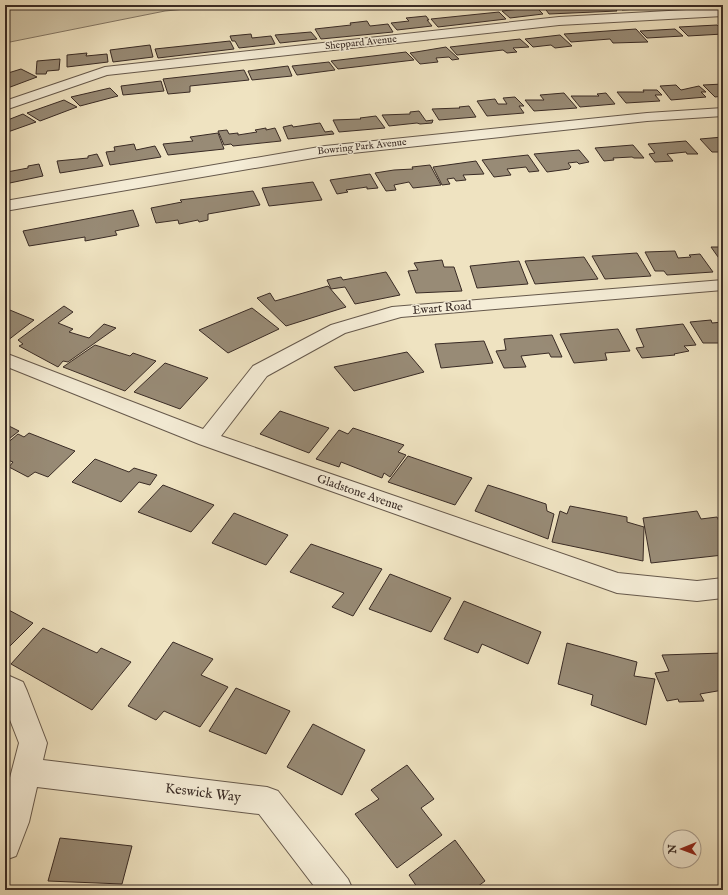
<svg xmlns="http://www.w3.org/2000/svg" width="728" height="895" viewBox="0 0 728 895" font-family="'IM FELL English',serif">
  <rect width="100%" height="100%" fill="#efe3c1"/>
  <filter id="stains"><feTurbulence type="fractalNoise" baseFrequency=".005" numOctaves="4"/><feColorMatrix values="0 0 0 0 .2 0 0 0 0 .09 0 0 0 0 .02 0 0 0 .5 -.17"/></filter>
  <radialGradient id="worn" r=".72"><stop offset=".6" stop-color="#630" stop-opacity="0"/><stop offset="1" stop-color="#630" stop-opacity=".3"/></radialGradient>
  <path fill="#d0c4a6" stroke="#847866" d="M5 5H228L165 11 5 43Z"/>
  <path fill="#988b76" stroke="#392b25" d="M525 5H536L542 9 539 10 543 14 510 18 502 11 528 8Z
    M570 5H613L617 11 549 14 544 7 571 6Z
    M617 5H653L655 8 622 10Z
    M662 5H702L703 6 665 8Z
    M499 12 506 19 438 27 431 19Z
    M426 16 429 20H427L432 26 397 30 391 23 409 21 406 18Z
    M367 21 370 26 388 24 393 32 321 39 315 29 351 25 350 23Z
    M717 25 723 31V34L688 36 679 27Z
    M636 29 648 42 613 43 610 39 571 42 564 34Z
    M675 29 683 36 647 38 640 31Z
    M311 32 317 39 280 43 275 35Z
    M251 34 252 38 271 36 275 44 239 48 235 41H232L230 36Z
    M560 35 572 46 555 48 551 45 533 47 525 39Z
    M520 39 529 47 513 48 517 52 507 53 503 50 457 55 450 47Z
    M230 41 234 49 158 58 155 49Z
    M150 45 153 57 113 62 110 50Z
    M446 47 459 59 452 60 449 57 436 58 438 62 420 64 410 53Z
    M406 52 414 60 338 69 331 61Z
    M87 53 86 56 107 54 108 62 67 67V55Z
    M60 59 59 70 47 71 46 74H36L37 61Z
    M329 62 335 70 297 75 292 66Z
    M288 66 292 76 252 80 248 71Z
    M21 69 37 77 5 89V74Z
    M244 70 249 80 190 86V92L168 94 163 79Z
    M161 81 164 91 123 95 121 86Z
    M723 84V96L715 97 703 85Z
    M676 85 681 90 699 86 706 92H701L706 97 671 100 660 86Z
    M110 88 118 96 80 106 71 97Z
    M643 90H657L662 95H655L660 101 626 103 617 92H644Z
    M564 93 577 108 534 111 525 100H544L540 95Z
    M606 93 615 104 580 107 571 96H599L597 94Z
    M515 97 524 106H519L524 113 487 116 477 101 495 99 498 104H507L503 98Z
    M64 100 77 107 40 121 27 113Z
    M469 106 476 117 439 120 432 109 460 108 459 107Z
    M419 111 426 121 433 120 432 123 420 124 417 123 389 126 382 115 410 114V112Z
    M23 114 36 122 5 133V121Z
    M376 116 385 128 339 132 333 120 361 119 360 118Z
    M320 123 325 132 332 131 334 134 288 139 283 127 292 125 293 127Z
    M266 128V130L275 128 281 141 233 146 231 144 224 145 218 131 227 130 229 134 238 133V135L257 132 255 130Z
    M218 133 224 149 168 155 163 144 193 141 190 137Z
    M723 137V149H719L722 152H712L700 139Z
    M686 141 698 154H687L686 152 667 154 673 161 655 162 649 154 655 153 648 144Z
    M134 144 136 150 155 146 161 157 110 165 106 152 115 151 114 147Z
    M633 145 644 158H634L632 157 613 158 614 160 604 161 595 148Z
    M579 150 589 162 579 164 577 162 568 163 571 167 569 169 547 172 534 154Z
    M97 154 103 166 60 173 57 161 88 158V156Z
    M528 155 539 171 529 172 526 167 507 169 511 175 494 177 482 160Z
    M476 161 484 174 463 175 466 180 456 181 454 178 447 179 450 184 442 185 433 167Z
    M39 164 43 176 5 184V170L7 172 28 168V166Z
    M430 165 441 185 413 188 409 182 394 185 396 190 386 191 375 173 394 170 413 169 412 167Z
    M370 174 378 188 367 189V187L346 190 348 192 337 194 330 180Z
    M313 182 322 200 269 206 262 188Z
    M253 191 260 205 208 214V220L199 222 198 220 179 224 178 220 156 223 151 208 182 202 180 200Z
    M133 210 139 226 115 231 117 235 85 241V237L29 246 23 231Z
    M711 247H723V264Z
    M675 251 678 258 691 257 689 255 700 254 713 272 667 275 664 271H655L645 252Z
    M637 253 651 276 605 279 592 256Z
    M584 257 598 279 535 284 525 261Z
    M442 260 444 267H454L462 291 416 293 408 271 418 270 414 263Z
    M519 261 528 284 477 288 470 266Z
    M386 272 400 295 355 304 345 287 331 289 327 280 341 277 343 280Z
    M328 286 346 307 286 326 257 298 270 293 275 301Z
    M64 306 73 312 58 323 73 329 69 332 89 338 104 324 116 328 68 362 63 361 58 367 19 346 23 344 18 340Z
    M5 308 34 320 7 341 5 340Z
    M252 308 279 329 228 353 199 330Z
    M711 320 712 323 723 322V343H703L690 322Z
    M683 324 696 345 684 346 689 351 674 354 675 355 642 358 636 348 644 347 636 329Z
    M618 329 630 351 605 353 607 360 574 363 560 334Z
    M552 335 562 357H551L549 353 521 356 526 367 504 368 496 351 506 350 504 339Z
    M484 341 493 363 441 368 435 344Z
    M95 345 130 356 133 353 156 361 125 391 63 367Z
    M407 352 424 372 354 391 334 367Z
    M165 363 208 378 180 409 134 392Z
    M280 411 329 428 309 453 260 434Z
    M5 424 19 431 5 442Z
    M353 428 404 445 398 452 406 455 390 477 384 473 382 478 341 462 339 467 316 459 339 430 348 434Z
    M29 433 75 451 48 477 35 472 28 477 9 467 13 462 5 459V455L9 451 5 449V445L18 434 24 437Z
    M408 456 472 478 455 505 388 482Z
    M95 459 129 472 134 468 157 475 150 485 139 482 121 502 72 482Z
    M163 485 214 505 191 532 138 512Z
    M488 485 546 504 547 511 554 514 548 539 475 511Z
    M570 506 627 517V522L644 527 643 561 552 542 560 511 567 514Z
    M697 511 701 519 717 517 723 529V555L651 563 643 518Z
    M234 513 288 535 266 565 212 543Z
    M311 544 382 569 353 616 332 607 344 593 290 572Z
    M390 574 451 598 431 632 369 609Z
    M464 601 541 632 528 664 482 644 478 653 444 639Z
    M5 608 33 623 5 651Z
    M43 628 97 653 101 648 131 662 92 710 11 664Z
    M173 642 213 659 201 675 228 687 200 727 164 711 156 720 128 706Z
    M567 643 637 662 634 676 655 679 646 725 591 705 593 695 558 684Z
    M723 653V690L700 694 704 701 679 702 678 699 667 701 655 673 669 671 662 655Z
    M236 688 290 711 266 754 209 731Z
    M313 724 365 750 342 795 287 767Z
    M407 765 434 799 421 808 442 835 397 868 355 814 379 799 371 790Z
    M60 838 132 846 122 884 48 881Z
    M455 840 485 881 473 890H419L409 875Z
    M46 887 78 890H45Z"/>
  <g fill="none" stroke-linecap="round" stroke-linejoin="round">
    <g stroke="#66594c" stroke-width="2">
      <path id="minor" d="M723 8V16L559 25 107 75 5 110V101L105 67 559 17Z
        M723 108V116L647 121 325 156 5 211V201L325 146 647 113Z
        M723 280V290L401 317 345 333 267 376 221 436 618 573 697 581 723 578V598L697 601 617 593 199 444 5 366V353L203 429 253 366 331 325 392 307Z
        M5 674 23 682 27 691 47 743 43 760 267 787 278 791 348 879 353 890H317L259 814 37 787 29 822 16 856 5 860V797L19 743 5 707Z"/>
    </g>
    <use href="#minor" fill="#f5edd7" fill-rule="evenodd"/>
  </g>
  <g text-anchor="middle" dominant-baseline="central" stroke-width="3" stroke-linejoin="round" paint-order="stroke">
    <g font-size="10" fill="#392b25" stroke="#f5edd7">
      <text transform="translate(361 43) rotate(-6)">Sheppard Avenue</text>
      <text transform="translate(362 147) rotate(-6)">Bowring Park Avenue</text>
    </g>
    <g font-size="12" fill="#392b25" stroke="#f5edd7">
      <text transform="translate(442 308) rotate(-5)">Ewart Road</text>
      <text transform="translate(360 493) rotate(19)">Gladstone Avenue</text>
    </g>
    <g font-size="14" fill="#392b25" stroke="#f5edd7">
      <text transform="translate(203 793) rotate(7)">Keswick Way</text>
    </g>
  </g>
  <rect width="728" height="895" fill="none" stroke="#efe3c1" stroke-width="20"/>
  <rect x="6" y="6" width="716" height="883" fill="none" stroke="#392b25" stroke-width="2"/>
  <rect x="10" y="10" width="708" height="875" fill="none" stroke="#392b25"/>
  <g transform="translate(682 849) rotate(269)"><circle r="19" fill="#f5edd7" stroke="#aa9f90"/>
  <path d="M0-3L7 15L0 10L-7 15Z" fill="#8f2418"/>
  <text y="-6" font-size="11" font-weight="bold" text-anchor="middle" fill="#392b25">N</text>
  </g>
  <rect width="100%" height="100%" filter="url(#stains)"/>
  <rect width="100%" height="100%" fill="url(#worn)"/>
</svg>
